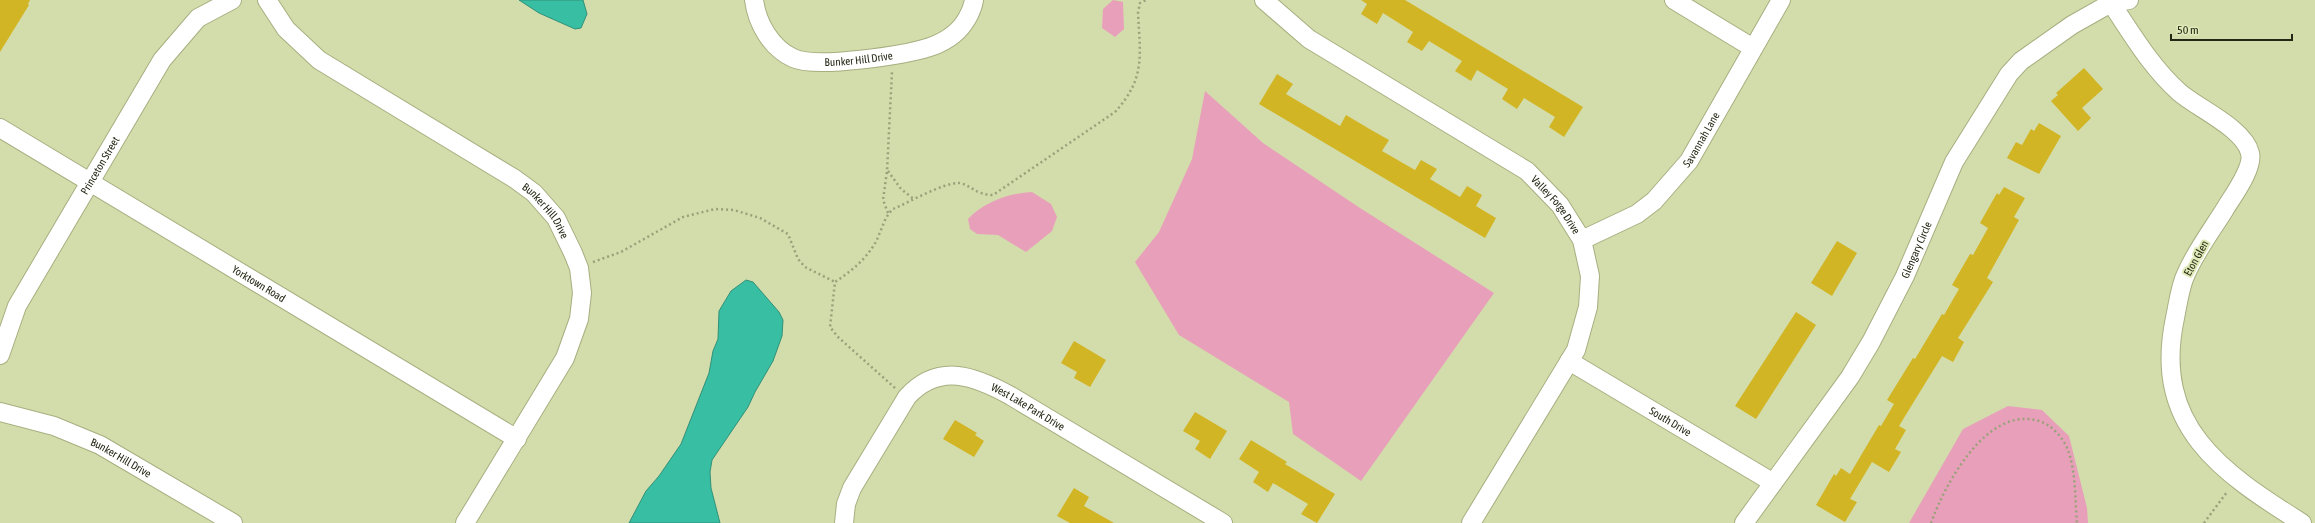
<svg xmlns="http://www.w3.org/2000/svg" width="2315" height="523" viewBox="0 0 2315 523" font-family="'Asap Condensed',sans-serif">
  <rect width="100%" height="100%" fill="#d3dcab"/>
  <path fill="#e8a0ba" d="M1113 0 1123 2 1124 29 1115 37 1102 28 1103 9Z
    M1205 91 1263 143 1360 208 1494 293 1361 481 1293 434 1289 402 1179 335 1135 262 1159 232 1192 159Z
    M1032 192 1051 204 1057 217 1052 231 1026 252 998 235 977 234 970 229 968 219C984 202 1009 193 1032 192Z
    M2008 406 2042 410 2069 436 2087 508 2088 523H1909L1963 429Z"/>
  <path fill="#37bea3" stroke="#319178" d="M519 0H583L587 14 581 28 575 29 539 13Z
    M746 280 753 282 779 312 783 320 782 336 773 361 755 392 748 407 712 460 710 472 711 488 720 523H629L646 491 659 476 681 444 709 373 713 351 718 339 719 311 731 291Z"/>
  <path fill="#d2b524" d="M0 0H30L28 4 29 5 0 52Z
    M1361 0H1405L1583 107 1564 137 1549 127 1555 117 1524 98 1517 109 1502 99 1508 89 1477 70 1471 81 1455 71 1462 61 1429 41 1422 51 1407 42 1413 32 1383 13 1377 24 1361 14 1367 4Z
    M2084 68 2103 89 2082 108 2091 118 2078 131 2051 101 2058 95 2056 93Z
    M1277 74 1293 84 1286 94 1340 126 1346 115 1373 131 1389 140 1382 151 1415 170 1421 160 1437 169 1430 179 1460 197 1467 186 1482 195 1476 206 1496 218 1485 238 1259 104Z
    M2039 123 2061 136 2039 174 2007 158 2016 142 2022 145 2031 129 2034 131Z
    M2004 187 2025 198 2014 217 2019 220 1987 278 1993 282 1958 338 1964 342 1953 362 1942 356 1899 426 1906 430 1895 449 1901 452 1889 472 1872 462 1850 499 1857 502 1845 522 1816 505 1834 474 1836 476 1841 468 1850 474 1879 425 1881 426 1894 404 1887 400 1913 358 1915 359 1942 314 1944 315 1959 289 1952 285 1970 254 1973 255 1988 228 1980 223 1997 193 1999 195Z
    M1837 241 1857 253 1832 296 1811 283Z
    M1796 312 1816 325 1756 419 1735 406Z
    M1074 341 1106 360 1090 387 1074 378 1077 372 1061 363Z
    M1195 412 1227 431 1210 459 1195 449 1200 441 1183 431Z
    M955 420 977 433 975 435 984 441 974 457 943 439Z
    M1251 440 1287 462 1285 464 1335 494 1317 523 1301 514 1308 504 1273 483 1268 492 1253 482 1259 472 1239 459Z
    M1074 488 1089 497 1084 506 1114 523H1070L1057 516Z"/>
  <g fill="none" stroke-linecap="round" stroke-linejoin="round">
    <g stroke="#a7af80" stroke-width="20">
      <g id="street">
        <path id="s1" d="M267 0 286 29 319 60 515 179 534 193 556 218 573 253 579 268 582 293 579 319 565 358 465 523"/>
        <path id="s2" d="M754 0C757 23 771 48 793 58 816 69 905 55 930 47 939 44 948 39 954 34 964 26 972 12 974 0"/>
        <path id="s3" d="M1264 0 1309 39 1527 171 1560 205 1582 240 1590 276 1588 307 1576 350 1471 523"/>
        <path d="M1674 0 1753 48"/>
        <path d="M2111 3C2132 34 2151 67 2179 92 2197 108 2244 128 2250 153 2254 168 2232 197 2225 209 2212 230 2196 251 2186 274 2180 286 2178 304 2175 318 2152 426 2221 472 2302 523"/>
        <path id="s4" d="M0 128 517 439"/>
        <path id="s5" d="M1582 240 1637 214 1654 201 1689 161 1781 0"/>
        <path id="s6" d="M0 355 17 306 162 60 198 18 232 0"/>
        <path id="s7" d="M1569 361 1772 482"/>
        <path id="s8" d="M0 412 54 426 100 445 233 523"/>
        <path id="s9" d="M844 523 846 504 852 488 907 397C939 362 975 376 1011 396L1223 523"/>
        <path id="s10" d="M1744 523 1850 377 1871 342 1905 276 1954 162 2009 74 2021 61 2072 25 2111 3 2129 0"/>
      </g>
    </g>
    <path stroke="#9aa17a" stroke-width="2.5" stroke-dasharray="2 3" stroke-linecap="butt" d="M888 171 901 189 915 200
      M888 213 883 200 887 171 892 72
      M593 262 621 252 683 217 715 209 734 210 760 218 788 234 798 259 805 267 835 282
      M895 388 838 337 830 327 835 282C850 272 864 261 874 245 881 234 883 218 893 209 910 202 942 183 959 183 970 184 975 195 993 195L1115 112C1146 78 1140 55 1138 13L1140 3 1146 0
      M1931 523C1945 484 1987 405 2039 421 2053 425 2065 440 2069 453 2076 475 2075 501 2077 523
      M2204 523 2227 492"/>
    <use href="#street" stroke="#fff" stroke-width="18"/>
  </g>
  <g text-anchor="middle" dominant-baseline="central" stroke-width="4" stroke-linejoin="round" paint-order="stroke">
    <g font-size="11" fill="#242714" stroke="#e0e9b8">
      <text stroke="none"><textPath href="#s2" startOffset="139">Bunker Hill Drive</textPath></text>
      <text stroke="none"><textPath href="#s5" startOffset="160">Savannah Lane</textPath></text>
      <text stroke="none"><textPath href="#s6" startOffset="215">Princeton Street</textPath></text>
      <text stroke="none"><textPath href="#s3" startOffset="359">Valley Forge Drive</textPath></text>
      <text stroke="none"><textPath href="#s1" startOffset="354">Bunker Hill Drive</textPath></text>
      <text stroke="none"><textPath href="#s10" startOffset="324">Glengary Circle</textPath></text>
      <text transform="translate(2196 258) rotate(-61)">Eton Glen</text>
      <text stroke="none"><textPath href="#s4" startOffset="302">Yorktown Road</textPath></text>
      <text stroke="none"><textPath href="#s9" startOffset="277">West Lake Park Drive</textPath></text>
      <text stroke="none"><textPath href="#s7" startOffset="118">South Drive</textPath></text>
      <text stroke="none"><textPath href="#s8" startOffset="130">Bunker Hill Drive</textPath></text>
    </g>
  </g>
  <path d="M2171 34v6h121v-6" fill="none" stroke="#242714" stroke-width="2"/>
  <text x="2177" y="34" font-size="12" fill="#242714" stroke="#e0e9b8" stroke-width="3" paint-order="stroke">50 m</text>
</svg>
